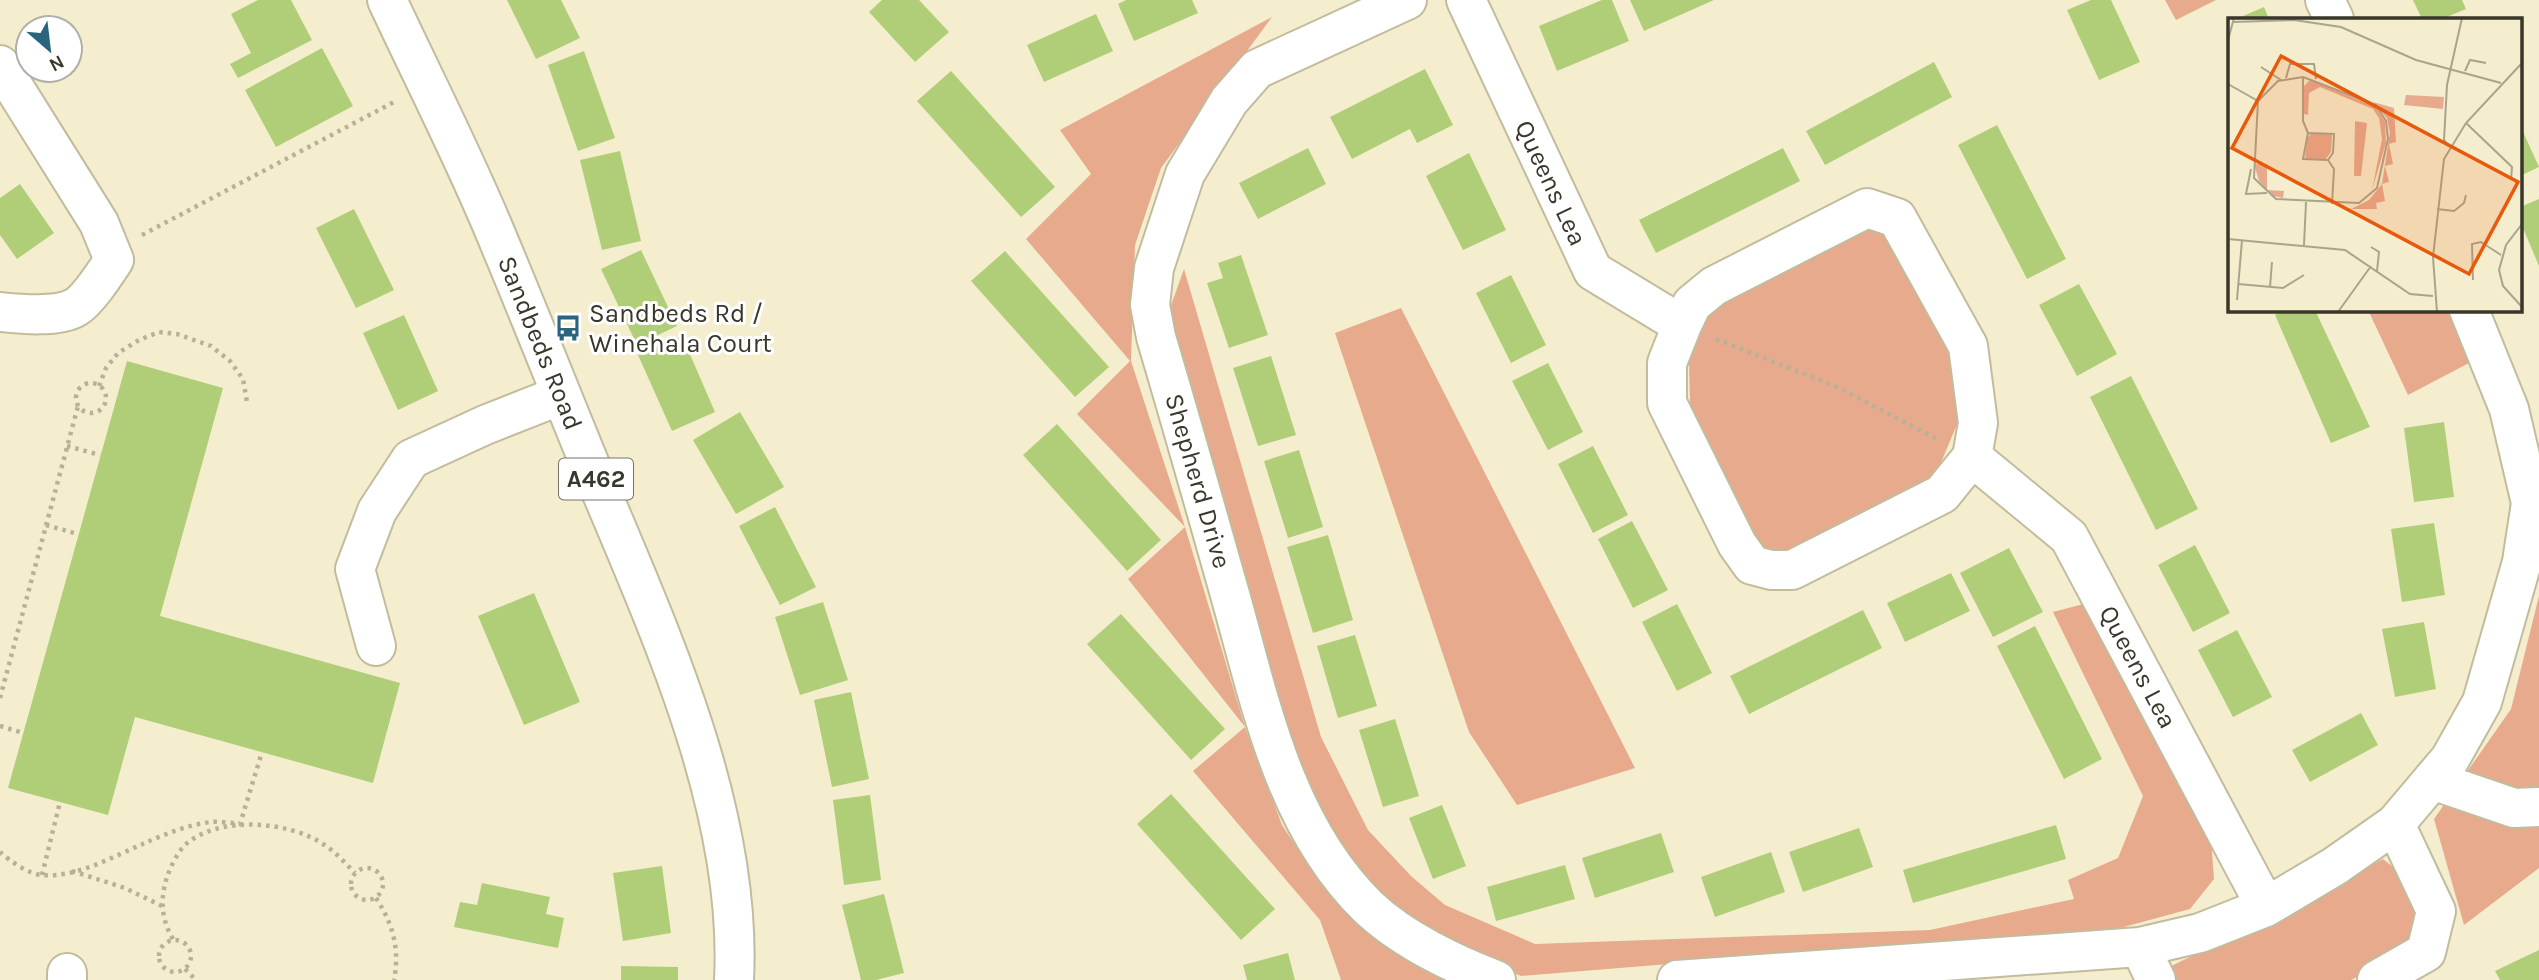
<svg xmlns="http://www.w3.org/2000/svg" width="2539" height="980" viewBox="0 0 2539 980" font-family="Karla,sans-serif">
  <rect width="100%" height="100%" fill="#f4eece"/>
  <path fill="#e7aa8d" d="M2165 0H2216L2176 20Z
    M1272 17 1161 168 1135 245 1131 361 1185 527 1245 727 1282 825 1319 881 1377 940 1446 980H1341L1320 920 1193 771 1245 727 1128 579 1185 527 1077 414 1130 361 1026 239 1091 174 1060 130Z
    M1859 228 1883 230 1903 257 1957 368 1961 415 1937 472 1887 507 1791 553 1763 550 1690 405 1689 361 1709 315 1756 278Z
    M1184 269 1321 737 1368 830 1411 876 1445 905 1535 944 1930 930 2074 899 2068 880 2118 858 2143 796 2053 612 2091 602 2211 838 2214 879 2190 909 2087 937 1854 949 1521 976 1471 955 1426 929 1380 895 1315 813 1279 725 1165 322Z
    M1401 308 1635 768 1517 805 1469 732 1335 333Z
    M2368 310H2447L2469 363 2408 395Z
    M2539 596V868L2464 925 2434 819 2511 709Z
    M2383 859 2404 876 2418 911 2414 947 2351 980H2170L2165 969 2314 897Z"/>
  <path fill="#b0ce78" d="M258 0H291L312 40 238 78 230 64 251 53 231 14Z
    M507 0H561L580 38 536 59Z
    M882 0H919L949 32 915 62 869 12Z
    M1126 0H1192L1198 13 1134 41 1118 4Z
    M1602 0H1612L1629 41 1557 71 1539 26Z
    M1630 0H1714L1644 31Z
    M2091 0H2111L2140 62 2099 80 2067 10Z
    M2413 0H2462L2466 9 2442 19H2422Z
    M2264 7 2269 19H2236Z
    M1096 14 1113 51 1044 82 1027 45Z
    M322 48 353 106 276 147 245 90Z
    M584 51 615 138 578 151 548 65Z
    M1934 62 1952 97 1825 165 1806 131Z
    M1425 69 1453 125 1417 143 1410 129 1352 159 1330 117Z
    M951 71 1055 187 1021 217 917 101Z
    M1997 125 2066 259 2027 279 1958 145Z
    M2520 125 2539 167 2520 176Z
    M1308 148 1326 184 1258 219 1239 183Z
    M1783 148 1800 181 1656 253 1639 220Z
    M620 151 641 241 602 250 580 160Z
    M1469 153 1506 230 1463 250 1426 176Z
    M20 184 54 233 17 259 0 235V198Z
    M2539 199V266L2520 221V207Z
    M354 209 394 290 356 308 316 228Z
    M641 250 677 326 637 345 601 269Z
    M1005 251 1109 367 1075 397 971 281Z
    M1241 255 1268 335 1229 348 1207 283 1223 278 1218 263Z
    M1511 275 1546 345 1511 363 1476 293Z
    M2079 284 2117 354 2077 376 2039 305Z
    M2285 310H2315L2370 427 2331 443 2275 315Z
    M404 315 438 391 398 410 363 333Z
    M682 336 715 412 672 431 638 355Z
    M1271 356 1296 435 1258 446 1233 368Z
    M127 361 223 388 160 616 400 683 373 783 135 717 108 815 8 788Z
    M1548 363 1583 432 1548 450 1512 381Z
    M2131 376 2198 509 2156 530 2090 397Z
    M740 412 784 487 736 514 693 440Z
    M2444 422 2454 497 2414 502 2404 428Z
    M1057 424 1161 540 1127 571 1023 455Z
    M1593 446 1628 515 1593 533 1558 464Z
    M1299 450 1323 527 1288 538 1264 461Z
    M775 507 816 587 780 605 739 526Z
    M1632 521 1668 590 1633 608 1598 539Z
    M2434 523 2445 595 2402 602 2391 529Z
    M1328 535 1353 620 1313 633 1287 547Z
    M2195 545 2230 613 2193 632 2158 565Z
    M2009 548 2043 612 1993 637 1960 573Z
    M1951 573 1970 611 1905 642 1887 603Z
    M534 593 580 702 524 725 478 616Z
    M823 602 848 680 800 695 775 617Z
    M1677 604 1712 673 1677 691 1642 622Z
    M1863 610 1882 648 1749 714 1730 676Z
    M1121 614 1225 729 1191 760 1087 644Z
    M2424 622 2436 689 2395 697 2382 629Z
    M2035 626 2102 759 2064 779 1997 646Z
    M2237 630 2272 697 2233 717 2198 650Z
    M1355 635 1377 706 1338 718 1317 646Z
    M851 692 869 779 832 787 814 700Z
    M2361 713 2378 745 2310 782 2292 750Z
    M1395 719 1419 796 1383 807 1359 730Z
    M1171 794 1275 909 1241 940 1137 824Z
    M870 795 881 880 844 885 833 800Z
    M1442 805 1466 866 1433 879 1409 818Z
    M2056 825 2066 859 1913 903 1903 870Z
    M1859 828 1873 867 1803 892 1789 852Z
    M1661 833 1674 872 1595 898 1582 858Z
    M1771 852 1785 892 1715 917 1701 877Z
    M1565 865 1575 899 1496 921 1487 887Z
    M662 866 671 933 623 941 613 873Z
    M482 883 550 897 546 914 564 918 558 948 454 927 460 902 477 905Z
    M884 894 904 973 876 980H861L842 905Z
    M2539 950V980H2500L2495 971Z
    M1288 953 1295 980H1247L1243 965Z
    M621 966 678 967V980H621Z"/>
  <g fill="none" stroke-linecap="round" stroke-linejoin="round">
    <g stroke="#c2bc9e" stroke-width="42">
      <path id="minor" d="M1407 0 1257 69 1229 101 1185 174 1154 268 1150 305 1156 337C1181 421 1205 506 1229 591 1260 700 1283 824 1368 907 1402 939 1453 964 1496 980
        M1466 0 1593 271 1682 325 1667 363V403L1737 544 1752 565 1771 570H1792L1942 494 1972 457 2069 537 2266 907
        M2325 0 2334 19
        M0 65 99 223 114 260C106 272 88 300 76 307 58 318 20 314 0 312
        M1682 325 1692 304 1714 286 1867 208 1897 218 1968 346 1978 423 1972 457
        M376 646 355 569 377 511 411 459 485 425 561 395
        M2432 780 2514 808 2539 807
        M2140 947 2156 980
        M67 980V973
        M1677 980 2140 947 2200 933 2266 907 2335 866 2395 824 2450 759 2482 702 2522 562 2531 503 2509 409 2469 310
        M2377 980 2426 952 2436 911 2395 824"/>
    </g>
    <g stroke="#c2bc9e" stroke-width="42">
      <path id="major" d="M387 0C422 75 460 149 492 225 525 303 556 382 588 460 654 620 743 804 734 980"/>
    </g>
    <path stroke="#b6b198" stroke-width="4.5" stroke-dasharray="3.5 5" stroke-linecap="butt" d="M142 235 394 102
      M1716 339 1837 387 1937 439
      M76 398a15 15 0 1 1 30 0a15 15 0 1 1-30 0Z
      M99 386 106 368 118 353 139 340 159 332 177 334 211 346 230 361 243 379 247 402
      M67 446 100 455
      M46 525 78 534
      M0 698 78 406
      M0 726 23 733
      M0 852C10 861 28 874 42 875 77 878 114 856 145 843 165 834 190 824 212 822 221 821 231 823 240 824L262 752
      M351 884a16 16 0 1 1 32 0a16 16 0 1 1-32 0Z
      M72 871 125 888 162 906
      M42 875 60 802
      M376 898C393 924 400 949 394 980
      M173 939C161 919 160 899 167 877 171 866 177 853 185 845 218 815 289 821 323 844 336 852 345 863 355 873
      M159 956a16 16 0 1 1 32 0a16 16 0 1 1-32 0Z
      M185 969 196 980"/>
    <use href="#minor" stroke="#fff" stroke-width="38"/>
    <use href="#major" stroke="#fff" stroke-width="38"/>
  </g>
  <defs>
    <g id="bus-bare" transform="scale(2.1)"><path d="M-5-6H5V4H4V6H2V4H-2V6H-4V4H-5ZM-3.5-4V0h7V-4ZM-3.5 1.2v1.5H-2V1.2ZM2 1.2v1.5H3.5V1.2Z" fill="#2a657d" stroke="#fff" stroke-width="2.5" paint-order="stroke"/></g>
  </defs>
  <g fill-rule="evenodd">
    <use href="#bus-bare" x="568" y="328"/>
  </g>
  <g text-anchor="middle" dominant-baseline="central" stroke-width="6" stroke-linejoin="round" paint-order="stroke">
    <rect fill="#fff" stroke="#74726a" stroke-width="2" x="559" y="458.5" width="74" height="41" rx="5"/>
    <g font-size="24" font-weight="bold" fill="#39362a">
      <text x="596" y="479">A462</text>
    </g>
    <g font-size="26" fill="#39362a" stroke="#fff">
      <text transform="translate(1551 183) rotate(65)">Queens Lea</text>
      <text transform="translate(540 343) rotate(68)">Sandbeds Road</text>
      <text transform="translate(1198 481) rotate(74)">Shepherd Drive</text>
      <text transform="translate(2138 667) rotate(62)">Queens Lea</text>
    </g>
    <g font-size="26" fill="#39362a" stroke="#fff" text-anchor="start">
      <text x="589" y="313">Sandbeds Rd /<tspan x="589" dy="30">Winehala Court</tspan></text>
    </g>
  </g>
  <g transform="translate(2228 18)">
    <rect width="294" height="294" fill="#f4eece"/>
    <path d="M82 62 148 89 157 104 158 125 144 172 154 121 151 100 145 91 92 69 81 75 80 97 76 96V68ZM178 77 216 79 215 91 176 87ZM145 84 166 90 168 124 161 126 165 146 157 148 161 164 154 166 157 183 148 185 149 191H123L141 182 154 166 162 115 159 100ZM127 103 139 105 133 158H126ZM84 115 104 117 103 134 97 142 77 141 79 120ZM26 146H39V172L56 173 55 180 45 178 39 172 31 163Z" fill="#e7aa8d"/>
    <path fill="none" stroke="#a9a48c" stroke-width="2" d="M5 4 66 2 113 9 188 42 273 65M0 22 6 0M33 49 53 62M237 53 242 42 258 45M75 59 148 87 158 103 160 121 149 170 131 185 48 181 26 160 30 83 50 63ZM75 59V103L80 115 106 116 105 135 100 142 106 151 104 186M58 60 62 46H86L88 61M0 66 30 83M238 105 284 149 283 162M80 115 75 141 100 142M221 128 216 122 219 67 234 0M23 151 18 176 39 175M209 191 226 193 236 185 238 177M294 206 278 227 271 252 275 268 294 289M0 221 117 232 182 276 205 278M76 227 78 184M143 229 151 234 149 253M245 262 244 226 253 224 273 237M10 266 55 270 76 257M42 269 44 244M9 282 14 222M110 294 143 248M209 294 205 239 216 141 238 105 294 45"/>
    <path fill="#e8590c" fill-opacity="0.15" stroke="#e8590c" stroke-width="3.5" d="M53 38 290 164 241 256 4 130Z"/>
    <rect width="294" height="294" fill="none" stroke="#39362a" stroke-width="3.5"/>
  </g>
  <g transform="translate(49 49) rotate(152)"><circle r="33" fill="#ffffff" stroke="#b0afaa" stroke-width="2"/>
  <path d="M0-5L12 26L0 18L-12 26Z" fill="#2a657d"/>
  <text y="-10" font-size="19" font-weight="bold" text-anchor="middle" fill="#39362a">N</text>
  </g>
</svg>
